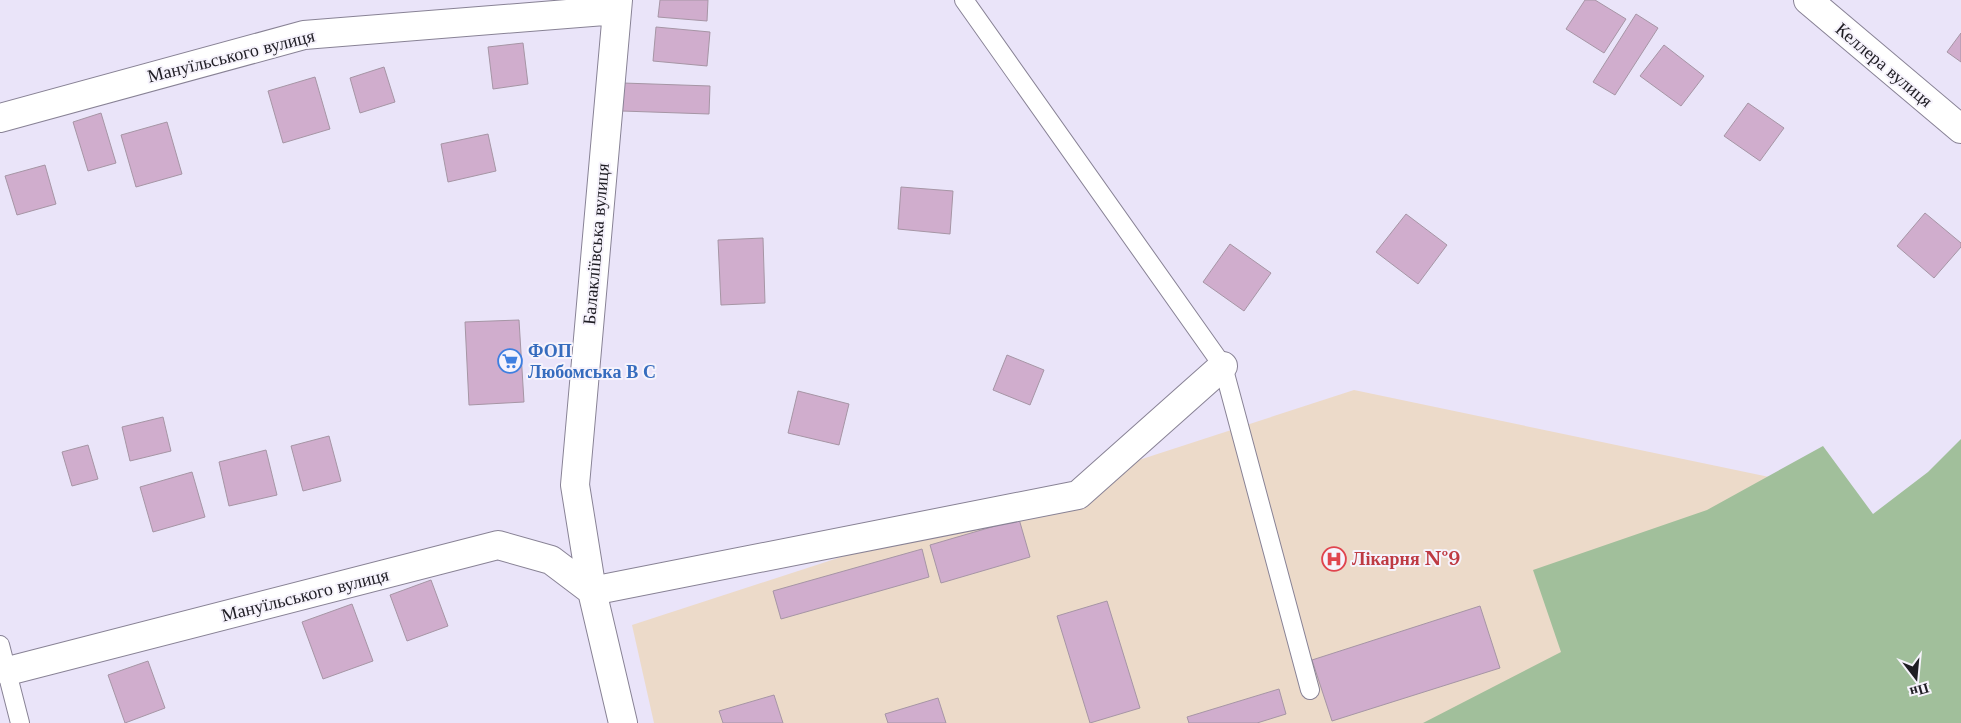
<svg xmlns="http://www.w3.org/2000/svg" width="1961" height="723" viewBox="0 0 1961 723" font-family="'Libre Baskerville',serif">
  <rect width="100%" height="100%" fill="#eae4f9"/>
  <path fill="#ecdac9" d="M1354 390 1845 493 1803 723H654L632 625Z"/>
  <path fill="#a1bf9b" d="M1961 439V723H1423L1561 652 1533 570 1707 510 1823 446 1873 514 1928 472Z"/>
  <path fill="#d0adcd" stroke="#a695a5" d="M660 0H708L707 21 658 17Z
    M1585 0H1595L1626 19 1604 53 1566 29Z
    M1636 14 1658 28 1615 95 1593 82Z
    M656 27 710 32 707 66 653 61Z
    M1961 33V62L1947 52Z
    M523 43 528 84 493 89 488 47Z
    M1664 45 1704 76 1681 106 1640 76Z
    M384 67 395 102 360 113 350 78Z
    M315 77 330 129 283 143 268 91Z
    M623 83 710 86 709 114 622 111Z
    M1748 103 1784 128 1760 161 1724 136Z
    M101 113 116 163 88 171 73 122Z
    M167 122 182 174 136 187 121 135Z
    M488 134 496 171 448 182 441 144Z
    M45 165 56 204 17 215 5 176Z
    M901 187 953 191 950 234 898 229Z
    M1925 213 1961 243V247L1934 278 1897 246Z
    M1406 214 1447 245 1418 284 1376 252Z
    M763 238 765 303 721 305 718 240Z
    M1230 244 1271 273 1244 311 1203 282Z
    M519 320 524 402 469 405 465 322Z
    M1007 355 1044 370 1030 405 993 390Z
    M798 391 849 404 839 445 788 433Z
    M163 417 171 451 130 461 122 427Z
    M329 436 341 481 303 491 291 446Z
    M88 445 98 479 72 486 62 452Z
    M266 450 277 495 229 506 219 462Z
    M192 472 205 517 153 532 140 487Z
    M1019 519 1030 557 941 583 930 545Z
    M922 549 929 577 781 619 773 591Z
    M431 580 448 626 407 641 390 595Z
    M1107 601 1140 708 1090 723 1057 616Z
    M352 604 373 661 323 679 302 622Z
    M1480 606 1500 668 1332 721 1312 660Z
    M148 661 165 708 125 723 108 675Z
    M1279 689 1286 714 1257 723H1189L1187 717Z
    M774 695 783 723H723L719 711Z
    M938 698 946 723H888L885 714Z"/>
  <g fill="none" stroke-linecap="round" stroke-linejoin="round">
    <g stroke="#888295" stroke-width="20">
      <path id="lane" d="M964 0 1223 366 1310 690
        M0 645 20 723"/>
    </g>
    <g stroke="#888295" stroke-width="30">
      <path id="street" d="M618 0 575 485 592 591 623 723
        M1808 0 1961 129
        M0 118 304 35 617 10
        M8 671 498 545 551 560 592 591 1078 495 1223 366"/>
    </g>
    <use href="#lane" stroke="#fff" stroke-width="18"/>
    <use href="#street" stroke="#fff" stroke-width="28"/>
  </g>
  <defs>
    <g id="supermarket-ring" transform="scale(1.25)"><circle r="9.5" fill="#f6f3fc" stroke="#3f7fe0" stroke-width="1.5"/><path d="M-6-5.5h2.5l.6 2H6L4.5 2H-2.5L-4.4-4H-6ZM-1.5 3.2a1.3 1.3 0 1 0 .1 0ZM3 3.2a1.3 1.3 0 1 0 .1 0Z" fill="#3f7fe0"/></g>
    <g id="hospital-ring" transform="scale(1.25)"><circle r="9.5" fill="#f6f3fc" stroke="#e0444e" stroke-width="1.5"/><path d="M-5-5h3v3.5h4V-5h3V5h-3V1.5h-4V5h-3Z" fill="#e0444e"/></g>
  </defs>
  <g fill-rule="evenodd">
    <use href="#supermarket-ring" x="510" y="361"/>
    <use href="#hospital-ring" x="1334" y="559"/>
  </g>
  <g text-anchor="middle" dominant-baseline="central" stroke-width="4" stroke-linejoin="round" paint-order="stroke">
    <g font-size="18" fill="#1f1d24" stroke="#f6f3fc">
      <text transform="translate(231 56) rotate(-14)">Мануїльського вулиця</text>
      <text transform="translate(1884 65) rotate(40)">Келлера вулиця</text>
      <text transform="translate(596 244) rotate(-85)">Балакліївська вулиця</text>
      <text transform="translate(305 595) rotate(-14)">Мануїльського вулиця</text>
    </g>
    <g font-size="18" font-weight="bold" fill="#366cbe" stroke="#f6f3fc" text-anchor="start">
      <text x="528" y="351">ФОП<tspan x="528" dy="21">Любомська В С</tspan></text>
    </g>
    <g font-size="18" font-weight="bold" fill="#be3a42" stroke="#f6f3fc" text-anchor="start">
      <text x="1352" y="559">Лікарня №9</text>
    </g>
  </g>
  <g transform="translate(1916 678) rotate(164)" stroke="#f6f3fc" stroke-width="4" paint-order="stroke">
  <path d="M0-4L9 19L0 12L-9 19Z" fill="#1f1d24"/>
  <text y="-8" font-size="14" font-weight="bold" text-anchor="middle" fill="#1f1d24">Пн</text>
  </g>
</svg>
